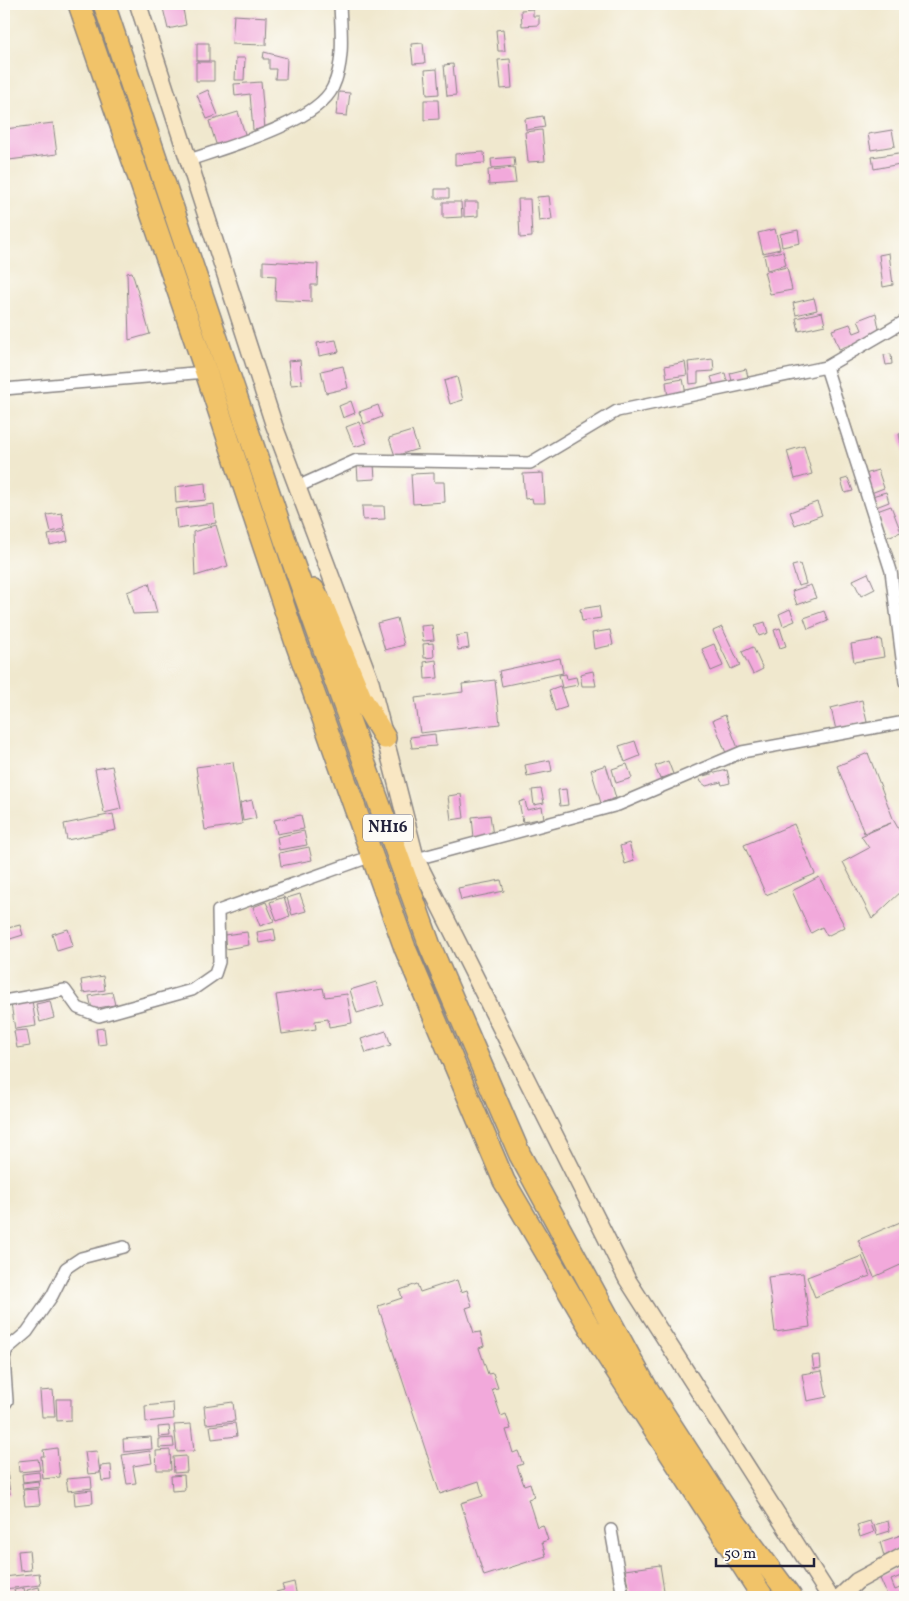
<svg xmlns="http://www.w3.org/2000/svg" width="909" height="1601" viewBox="0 0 909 1601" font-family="Vollkorn,serif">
  <rect width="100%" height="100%" fill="#fdfcf7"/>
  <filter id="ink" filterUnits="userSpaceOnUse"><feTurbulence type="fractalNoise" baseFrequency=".02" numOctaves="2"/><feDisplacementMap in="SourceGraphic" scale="10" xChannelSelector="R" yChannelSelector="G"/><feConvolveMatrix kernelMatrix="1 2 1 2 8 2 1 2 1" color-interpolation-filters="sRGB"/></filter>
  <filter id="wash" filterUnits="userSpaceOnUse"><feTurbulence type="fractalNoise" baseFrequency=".0096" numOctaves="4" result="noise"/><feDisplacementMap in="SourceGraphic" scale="20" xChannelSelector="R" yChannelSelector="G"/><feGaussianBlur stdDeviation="1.12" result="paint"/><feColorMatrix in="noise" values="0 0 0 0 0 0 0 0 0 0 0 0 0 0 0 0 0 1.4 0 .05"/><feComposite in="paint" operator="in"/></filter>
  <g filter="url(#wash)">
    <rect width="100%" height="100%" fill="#f0e8ce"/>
    <g id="blocks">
      <path fill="#f2a9db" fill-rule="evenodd" d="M162 4H182L186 25 168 29Z
        M533 9V16H539V25L522 26 521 10Z
        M234 15 267 17 266 45 232 44Z
        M503 29 505 51H498L496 30Z
        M197 43H209V61H197Z
        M423 43 425 63 413 64 411 44Z
        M264 52 287 58 286 79H275L276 69H269V59H263Z
        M236 58H245L244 80H235Z
        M510 59 512 88 501 89 498 60Z
        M196 62H214V81H196Z
        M453 64 456 95 447 96 444 65Z
        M437 69 439 94 427 95 425 70Z
        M261 82 265 129 253 130 250 94 235 96 234 84Z
        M208 90 218 115 207 119 197 95Z
        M339 92 350 93 347 116 336 115Z
        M424 100H438L439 119 424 120Z
        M238 112 246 137 217 147 209 121Z
        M543 116 545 127 526 130 525 119Z
        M53 123 57 154 9 160 5 129Z
        M542 130 545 161 528 162 525 132Z
        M892 130 895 146 871 150 868 134Z
        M484 152 485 163 455 165V154Z
        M905 152V163L874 169 872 157Z
        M514 157 515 166 492 168 491 159Z
        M514 168 516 183 489 185 488 170Z
        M435 189H449V198H435Z
        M549 196 552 219 539 221 537 197Z
        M518 199H530L532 237 520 238Z
        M443 202H461L462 217 443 218Z
        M464 202H478V216L464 217Z
        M775 229 780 249 763 253 758 233Z
        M798 230 800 243 782 247 780 234Z
        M783 251 786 265 767 270 764 255Z
        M889 253 893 285 883 287 879 255Z
        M263 261 318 264 317 285H311V302L275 300 276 276 263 275Z
        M787 267 792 290 770 294 764 272Z
        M132 272 150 334 129 340 127 273Z
        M814 298 817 310 796 315 793 303Z
        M822 312 825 325 799 331 796 318Z
        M876 313 880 334 839 349 832 330 850 324 854 333 862 330 858 320Z
        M336 340 339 352 319 356 317 343Z
        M891 354 892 364 886 365 884 355Z
        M713 359 714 371 698 372V383L690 384 688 362Z
        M300 360 302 384 291 385 288 361Z
        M685 362 687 375 667 378 665 366Z
        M343 366 348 388 326 393 321 371Z
        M746 369 749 381 733 385 730 373Z
        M725 373 728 385 715 389 711 377Z
        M457 377 463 400 450 404 444 381Z
        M683 379 686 394 668 398 666 382Z
        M351 401 355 413 343 418 339 406Z
        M378 405 382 417 364 424 359 412Z
        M359 422 367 443 354 447 346 427Z
        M412 431 418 449 395 456 389 438Z
        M905 433V458H904L899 434Z
        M804 446 812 474 795 479 787 451Z
        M374 464 375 479 358 480 357 465Z
        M878 470 884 488 871 493 865 474Z
        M434 473V482H444L445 502 413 504 411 474Z
        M543 473 545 503H533L532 498 525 499 523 474Z
        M848 478 853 491 845 493 841 480Z
        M205 483 206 500 176 503 175 487Z
        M886 492 889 502 876 507 872 496Z
        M817 502 822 515 795 525 790 512Z
        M214 504 216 523 177 529 175 509Z
        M362 506H384L385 519 363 520Z
        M891 506 901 532 887 537 877 511Z
        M62 513 65 529 51 532 47 515Z
        M216 525 228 566 195 576 193 532Z
        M66 531 68 541 50 545 48 535Z
        M800 564 806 584 798 586 792 566Z
        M868 573 875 589 861 596 853 580Z
        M149 583 157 613 133 614 127 592Z
        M811 585 816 598 797 605 792 591Z
        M599 606 601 618 582 621 580 609Z
        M790 609 795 621 783 626 779 614Z
        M824 611 828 621 808 629 804 618Z
        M397 618 404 645 385 650 377 623Z
        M765 622 768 633 759 636 755 625Z
        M432 625 434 640 423 641 421 626Z
        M722 627 740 665 731 669 713 631Z
        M780 628 786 646 780 648 774 630Z
        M610 630 613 645 594 649 592 633Z
        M467 634 469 648 458 650 456 636Z
        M881 639 884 657 854 662 851 644Z
        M433 643 434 657 424 658 423 644Z
        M714 644 723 666 711 671 702 649Z
        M753 647 763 669 753 674 742 652Z
        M560 658 563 673 502 686 499 671Z
        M436 660 438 678 425 679 424 662Z
        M593 671 596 686H582L580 674Z
        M566 674 567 679 576 677 578 685 562 688 559 675Z
        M495 680 500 724 420 733 415 698 463 692 462 684Z
        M560 686 567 707 555 711 549 690Z
        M862 700 867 722 836 730 831 708Z
        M725 715 738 748 726 753 713 720Z
        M435 734 436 746 412 748 410 737Z
        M635 741 640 756 625 762 619 746Z
        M868 753 894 821 905 840V888L872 919 843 862 869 848 861 836 891 823 864 833 837 766Z
        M550 760 552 771 527 776 525 765Z
        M668 761 673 774 660 779 655 766Z
        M233 762 242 824 205 830 196 767Z
        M627 764 632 778 616 783 612 769Z
        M606 765 616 798 601 803 591 770Z
        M112 766 121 809 104 813 95 769Z
        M727 770 730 783 722 785 721 782 706 786 701 782 699 777Z
        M541 789 544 803 534 805 532 790Z
        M566 789 568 805 560 806 558 790Z
        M461 794 464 818 451 820 448 796Z
        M252 800 256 818 243 821 240 803Z
        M525 800 527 810 542 807 544 818 523 822 519 802Z
        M113 814 116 830 67 840 64 824Z
        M301 815 304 829 277 834 274 820Z
        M490 815 493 836 474 838 472 817Z
        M794 824 815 874 766 895 744 845Z
        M304 831 307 845 279 850 277 837Z
        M629 843 634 861 625 864 620 846Z
        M309 847 312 860 281 866 279 853Z
        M819 877 845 927 827 936 822 927 811 933 792 891Z
        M501 880 504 891 461 900 458 888Z
        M300 894 306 911 292 915 287 898Z
        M284 897 290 916 277 921 270 902Z
        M266 902 274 921 260 926 253 907Z
        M20 925 23 935 7 940 4 929Z
        M68 929 73 946 57 951 52 934Z
        M274 929 276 940 259 943 257 932Z
        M247 932 249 945 226 949 224 935Z
        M103 976 105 990 83 993 81 980Z
        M376 982 384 1005 357 1013 350 990Z
        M323 988 325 997 347 994 352 1023 329 1027 328 1019 315 1021 316 1029 282 1034 276 995Z
        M112 992 115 1005 92 1009 89 996Z
        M32 1000 36 1026 15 1029 11 1004Z
        M50 1001 54 1018 40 1022 36 1004Z
        M104 1028 106 1044 98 1045 96 1029Z
        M27 1030 30 1046 17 1048 14 1031Z
        M386 1031 391 1045 366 1053 361 1039Z
        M905 1220V1263L874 1277 858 1240Z
        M862 1256 870 1276 815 1297 807 1277Z
        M803 1273 810 1327 775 1332 768 1277Z
        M457 1280 461 1292 467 1290 472 1306 466 1308 474 1333 480 1332 484 1346 479 1348 488 1374 493 1373 498 1388 492 1389 501 1416 506 1414 511 1429 506 1430 513 1453 518 1451 523 1464 517 1466 524 1485 530 1483 534 1497 528 1499 537 1527 543 1525 548 1540 542 1542 546 1556 484 1576 461 1503 483 1496 479 1481 440 1494 378 1306 402 1298 400 1290 417 1284 420 1292Z
        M820 1355 821 1368 814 1369 812 1356Z
        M822 1371 827 1397 807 1401 802 1374Z
        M53 1390 55 1417H42L40 1391Z
        M56 1399H71V1420L57 1421Z
        M233 1402 235 1421 206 1424 204 1406Z
        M173 1403 174 1419 146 1422 145 1406Z
        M235 1423 237 1436 212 1439 210 1426Z
        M191 1424 194 1451 177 1452 174 1425Z
        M169 1426 170 1436 159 1437 158 1427Z
        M151 1437 152 1449 124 1452 123 1439Z
        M173 1438 174 1447 159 1448V1439Z
        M57 1448 60 1477 43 1479 41 1456H44L43 1450Z
        M170 1450 171 1470H157L156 1451Z
        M97 1451 100 1473 88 1474 85 1452Z
        M150 1451 152 1463 133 1466 136 1483 127 1484 122 1455Z
        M186 1456 187 1472 174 1473 173 1457Z
        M38 1459 40 1470 19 1472 18 1461Z
        M111 1465 112 1480 102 1481 100 1466Z
        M7 1471 10 1494 4 1495V1472Z
        M39 1472 40 1480 23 1482 22 1474Z
        M184 1475 185 1490 172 1491 171 1476Z
        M91 1477 92 1488 68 1491 66 1479Z
        M38 1481 39 1487 23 1489 22 1483Z
        M38 1489 40 1505 25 1506 23 1490Z
        M92 1490 93 1503 75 1505 74 1492Z
        M870 1521 874 1532 860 1537 857 1525Z
        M888 1521 890 1531 877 1535 874 1525Z
        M904 1534 905 1548 884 1556 880 1542Z
        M29 1550 31 1570 20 1571 18 1551Z
        M660 1565 665 1597H630L625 1570Z
        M905 1566V1597H888L879 1576ZM901 1576 905 1586 895 1590 891 1580Z
        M39 1573 41 1585 4 1589V1577Z
        M294 1582 297 1597H277L276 1592 284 1590 282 1585Z
        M39 1587 41 1597H28L27 1590Z
        M24 1588 26 1597H16L14 1590Z"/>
    </g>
  </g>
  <g filter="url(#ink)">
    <use href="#blocks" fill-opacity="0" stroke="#898584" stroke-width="1"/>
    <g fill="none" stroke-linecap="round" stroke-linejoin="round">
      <g stroke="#898584" stroke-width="14">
        <path id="street" d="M189 160C224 148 318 122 333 87 345 61 341 31 340 4
          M826 367 905 321
          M4 389 206 372
          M297 487 357 460 530 463 617 411 826 367 891 571 905 682
          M416 859 618 805 742 752 905 722
          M4 1001 65 990 78 1008 99 1016 192 990 215 974 219 962 218 911 372 856
          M4 1405 7 1401 4 1358 7 1349 27 1332 52 1296 66 1268 81 1258 124 1247
          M611 1530 623 1597"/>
      </g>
      <g stroke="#898584" stroke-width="19">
        <path id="secondary" d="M138 4 274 425 370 680 416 859 627 1279 830 1597
          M840 1597 857 1581 905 1555"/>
      </g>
      <g stroke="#898584" stroke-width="24">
        <path id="highway" d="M79 4 206 372 295 640 405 948 504 1181 600 1345 763 1597
          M104 4 286 543 430 946 520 1155 645 1385 726 1510 791 1597
          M314 590 321 602 361 698 385 738"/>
      </g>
      <use href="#street" stroke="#fff" stroke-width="11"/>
      <use href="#secondary" stroke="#f9e7c3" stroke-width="16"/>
      <use href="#highway" stroke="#f1c369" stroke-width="21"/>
    </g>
  </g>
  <g text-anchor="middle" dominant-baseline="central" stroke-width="4" stroke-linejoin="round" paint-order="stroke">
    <rect fill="#fdfcf7" stroke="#646373" stroke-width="1" x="363" y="814.5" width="50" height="27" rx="4"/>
    <g font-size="16" font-weight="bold" fill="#22223b">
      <text x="388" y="828">NH16</text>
    </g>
  </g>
  <rect width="909" height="1601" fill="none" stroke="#fdfcf7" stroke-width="20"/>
  <path d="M716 1558v8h98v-8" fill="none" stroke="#22223b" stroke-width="2.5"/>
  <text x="724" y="1558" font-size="15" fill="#22223b" stroke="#fdfcf7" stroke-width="4" paint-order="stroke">50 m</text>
</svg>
